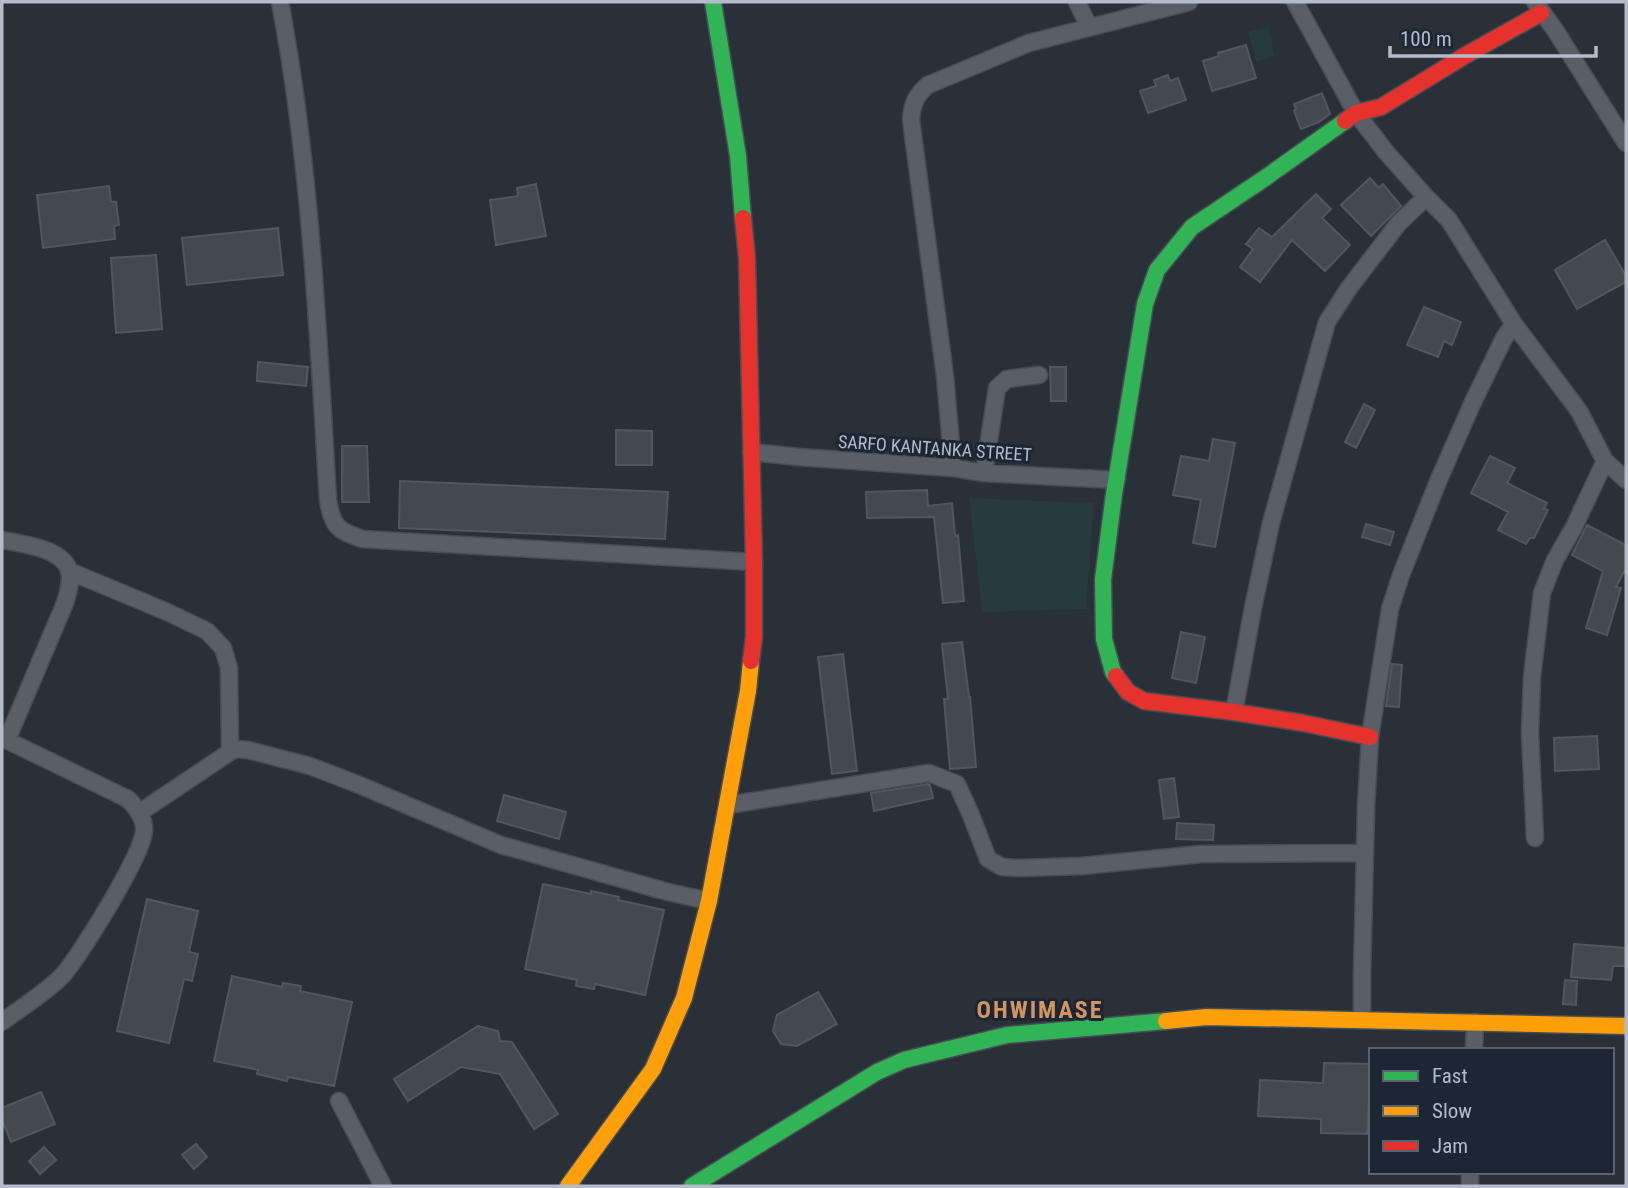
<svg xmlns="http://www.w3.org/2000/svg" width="1628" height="1188" viewBox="0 0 1628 1188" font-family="'Roboto Condensed',sans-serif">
  <rect width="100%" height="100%" fill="#2a3038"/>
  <path fill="#273a3e" d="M1268 27 1275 56 1256 62 1248 32Z
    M969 498 1094 503 1086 609 982 612Z"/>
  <path fill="#444950" stroke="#52575f" stroke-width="2" d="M1246 45 1256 78 1212 91 1203 61 1219 56 1218 53Z
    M1168 75 1170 81 1178 78 1186 100 1148 113 1140 91 1156 86 1154 80Z
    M1322 93 1330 114 1319 122 1301 129 1294 111 1296 109 1294 104Z
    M1370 178 1379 188 1383 184 1401 206 1371 236 1341 205Z
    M536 184 546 236 496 245 490 200 518 196 517 188Z
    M109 186 111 202H116L119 225 114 226 115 239 43 248 37 195Z
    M1316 194 1331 209 1322 218 1350 245 1325 271 1292 240 1260 282 1240 267 1253 249 1246 244 1259 228 1272 237Z
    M278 228 283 275 187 285 182 238Z
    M1605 240 1626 276V282L1577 309 1555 270Z
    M156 255 162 329 116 333 111 258Z
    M1424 307 1461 322 1452 345 1444 341 1438 357 1407 345Z
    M258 362 308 367 306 386 257 381Z
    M1050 367H1066V401H1051Z
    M1364 404 1375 410 1356 448 1345 442Z
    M616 430 652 431V465H616Z
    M1213 439 1235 443 1215 547 1193 543 1201 500 1173 495 1181 456 1209 461Z
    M342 446H367L369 502H342Z
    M1490 456 1515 468 1507 483 1547 503 1544 509 1548 510 1534 538H1530L1526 544 1498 530 1508 512 1471 493Z
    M400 481 668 492 665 539 399 528Z
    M927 490 928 506 952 503 955 536 958 535 964 601 943 603 934 517 867 518 866 492Z
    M1366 524 1394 532 1390 545 1362 537Z
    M1587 525 1626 545V568L1616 587 1621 588 1607 635 1586 628 1603 571 1572 555Z
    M1181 632 1205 637 1196 683 1172 678Z
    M962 642 969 697H970L976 767 950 769 944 699H948L942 644Z
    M843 654 857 771 832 774 818 657Z
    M1392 664 1402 665 1399 707 1386 706Z
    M1597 736 1599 769 1555 771 1554 738Z
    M1174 778 1179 817 1164 819 1159 780Z
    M928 784 930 785 933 798 874 811 871 793Z
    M504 795 566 812 559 839 497 821Z
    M1177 823 1214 825 1213 840 1176 839Z
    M543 884 591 894V891L619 897 618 900 664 910 645 995 595 984 594 989 576 986 577 980 525 969Z
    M147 899 198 911 189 952 198 954 192 981 184 979 169 1043 117 1031Z
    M1574 944 1626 948V966H1613L1611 980 1571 977Z
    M232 976 282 987 283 983 301 986 300 991 352 1002 334 1086 288 1077 287 1081 257 1074 258 1070 214 1061Z
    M1565 980 1577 981 1576 1005 1563 1004Z
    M818 992 837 1024 797 1046 781 1044 773 1031 777 1015Z
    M478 1026 498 1031 500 1041 512 1042 558 1114 534 1129 500 1074 461 1067 408 1101 394 1079Z
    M1324 1063 1371 1064 1367 1134 1321 1133V1119L1258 1116 1260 1080 1323 1083Z
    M41 1092 55 1124 11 1142 2 1120V1108Z
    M196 1144 207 1157 194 1169 182 1155Z
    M44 1147 56 1160 40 1174 29 1161Z"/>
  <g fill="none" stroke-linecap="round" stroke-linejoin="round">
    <g stroke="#484c53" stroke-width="19">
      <path id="street" d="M280 2C311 166 318 334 328 500 332 526 338 531 362 539L754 562
        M1077 2 1089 27
        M1295 2 1356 113 1386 152 1426 197 1449 220 1514 324 1579 411 1605 461 1574 527 1555 560 1542 593 1532 677 1530 733 1535 838
        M1535 2 1555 30 1626 143
        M751 452 799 457 953 468 984 473 1117 480
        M1605 461 1626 480
        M953 468 945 376 911 120C912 104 916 95 928 85L1029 43 1189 2
        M984 473 997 388 1007 379 1039 375
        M2 540C22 544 62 548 69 570 72 581 68 593 65 603L7 740
        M69 571 165 611 207 631 223 648 229 668 230 752
        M1234 712 1253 608 1271 523 1327 322 1349 288 1398 224 1426 197
        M2 738 128 799C136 807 145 819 144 831 143 854 79 958 62 976 44 994 22 1007 2 1022
        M728 805 929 773 957 784 971 815 988 859 1002 867 1018 868 1082 866 1201 854 1365 853
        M139 813 230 752 237 749 248 750 310 766 357 784 501 845 668 892 709 901
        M1362 1020V975L1366 807 1370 737 1390 609 1401 575 1439 479 1473 402 1504 338 1514 324
        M1474 1050 1475 1022
        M339 1101 383 1186
        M1470 1186V1172"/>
    </g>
    <g stroke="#484c53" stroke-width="19">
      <path id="fast" d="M713 2 738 156 743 218
        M1116 676 1113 672 1104 639 1103 579 1114 494 1145 304 1157 270 1192 227 1265 178 1345 121
        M692 1186 877 1072 904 1060 1007 1035 1166 1021"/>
    </g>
    <g stroke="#484c53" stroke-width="19">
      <path id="slow" d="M1166 1021 1207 1017 1626 1026
        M568 1186 653 1069 684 998 709 901 748 691 751 661"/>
    </g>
    <g stroke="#484c53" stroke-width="19">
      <path id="jam" d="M1345 121 1356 113 1381 107 1466 55 1541 13
        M743 218 747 258 754 562V637L751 661
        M1116 676 1128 692 1144 701 1234 712 1303 723 1370 737"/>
    </g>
    <use href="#street" stroke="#5a5e66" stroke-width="16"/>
    <use href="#fast" stroke="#30b455" stroke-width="16"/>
    <use href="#slow" stroke="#ff9f0a" stroke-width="16"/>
    <use href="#jam" stroke="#e5322d" stroke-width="16"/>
  </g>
  <g text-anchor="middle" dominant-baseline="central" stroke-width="6" stroke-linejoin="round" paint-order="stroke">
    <g font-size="18" fill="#b4bcc9" stroke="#1d2633">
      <text transform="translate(935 448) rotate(4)">SARFO KANTANKA STREET</text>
    </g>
    <g font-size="24" font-weight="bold" letter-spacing="2" fill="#d59563" stroke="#1d2633">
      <text x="1040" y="1010">OHWIMASE</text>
    </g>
  </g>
  <rect width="1628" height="1188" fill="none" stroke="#b4bcc9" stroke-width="7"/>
  <rect x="1369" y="1048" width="245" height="126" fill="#1d2633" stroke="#59626f" stroke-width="2"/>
  <rect x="1383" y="1071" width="35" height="10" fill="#30b455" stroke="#59626f" stroke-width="2"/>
  <text x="1432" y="1083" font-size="21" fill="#b4bcc9">Fast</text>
  <rect x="1383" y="1106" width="35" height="10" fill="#ff9f0a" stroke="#59626f" stroke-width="2"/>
  <text x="1432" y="1118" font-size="21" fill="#b4bcc9">Slow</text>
  <rect x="1383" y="1141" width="35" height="10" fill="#e5322d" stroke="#59626f" stroke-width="2"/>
  <text x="1432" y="1153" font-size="21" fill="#b4bcc9">Jam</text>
  <path d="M1390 46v10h206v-10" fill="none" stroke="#b4bcc9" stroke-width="3.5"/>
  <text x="1400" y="46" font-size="21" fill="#b4bcc9" stroke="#1d2633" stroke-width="5" paint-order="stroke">100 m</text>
</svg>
